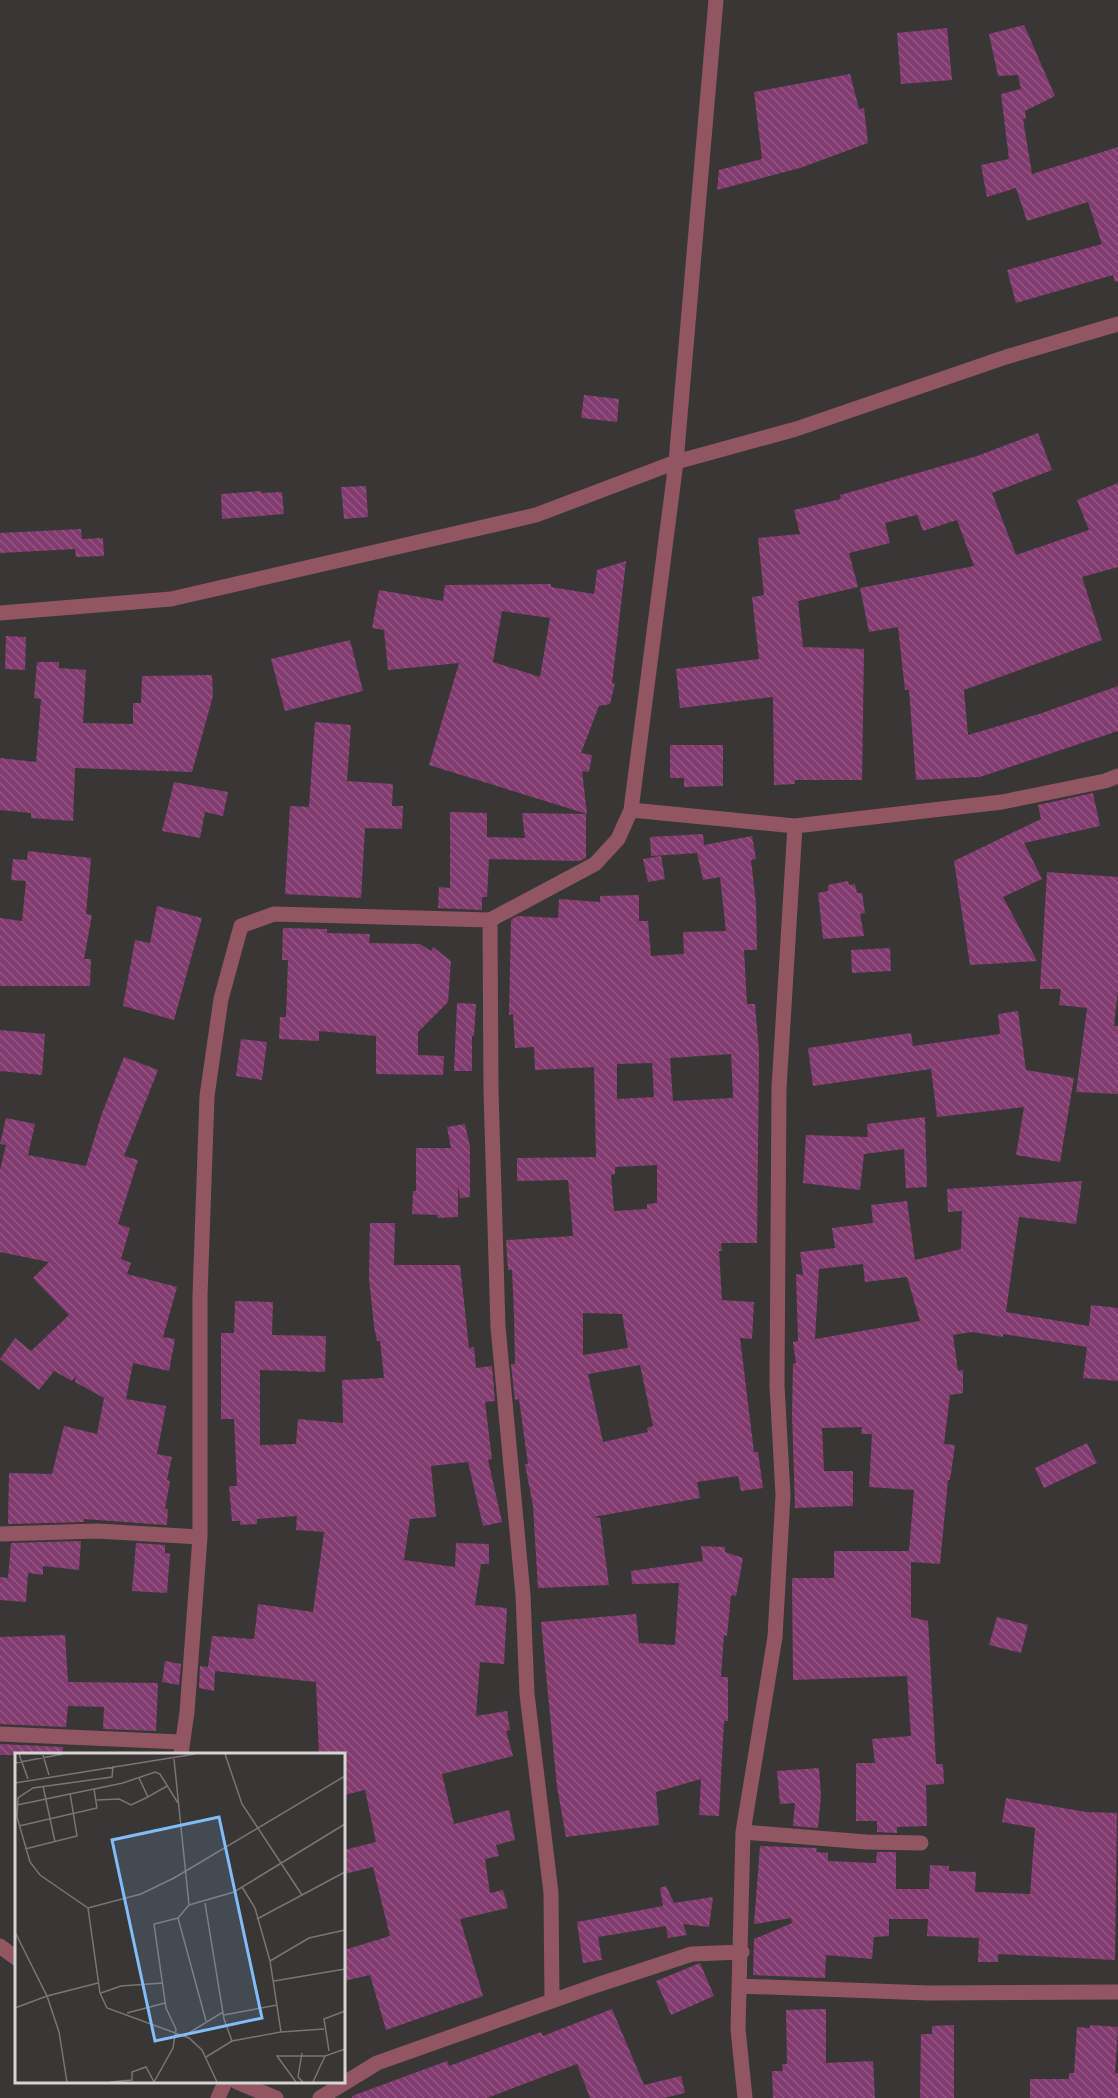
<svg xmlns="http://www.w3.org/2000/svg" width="1118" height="2098" viewBox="0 0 1118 2098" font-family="'Space Grotesk',sans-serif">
  <defs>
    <pattern id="building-back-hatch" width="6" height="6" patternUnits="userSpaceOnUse" patternTransform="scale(1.5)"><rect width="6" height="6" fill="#823b6e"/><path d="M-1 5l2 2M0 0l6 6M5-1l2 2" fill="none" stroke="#935682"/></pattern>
  </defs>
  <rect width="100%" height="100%" fill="#393735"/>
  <path fill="url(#building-back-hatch)" fill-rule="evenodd" d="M1024 25 1055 96 1025 111 1026 119H1023L1032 174 1118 147V281L1115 282 1113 275 1016 303 1007 270 1102 244 1088 202 1027 221 1016 188 987 197 981 165 1009 159 1001 94 1021 89 1018 75 998 76 989 34Z
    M947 28 952 80 901 84 897 33Z
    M850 74 859 109 864 108 868 143 800 168 717 190 719 170 762 159 754 92Z
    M584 395 619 399 617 422 581 418Z
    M1038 433 1052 470 992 493 1016 555 1089 530 1077 500 1118 483V567L1082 577 1102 640 964 690 968 735 1042 713 1118 686V731L980 777 916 780 909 690H905L898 627 869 632 860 588 974 566 957 520 923 531 917 515 885 523 890 543 849 553 858 587 798 601 803 647 864 649 862 780H795V784L774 785 773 697 680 708 676 669 759 659 752 597 764 595 758 538 800 534 794 510 841 499 840 495 977 456Z
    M366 486 368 517 344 519 341 487Z
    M261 491V493L282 492 284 514 222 519 221 494Z
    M81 529 82 539 103 538 104 556 76 557 75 549 0 553V533Z
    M626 561 612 684 615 683 610 704 599 706 581 753 592 755 589 772 582 771 587 814 429 765 459 663 388 670 384 630 372 628 379 590 443 601 445 585 551 584V587L594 594 597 570ZM502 611 550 618 540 677 493 662Z
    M6 636 26 637 25 670 5 669Z
    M350 640 363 691 285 711 271 659Z
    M37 662H59V668L86 670 83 723 133 724V703H141L142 676 212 675 213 696 192 772 75 768 73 821 31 818V813L0 810V758L36 762 41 699 34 698Z
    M315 722 351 725 347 781 393 784 392 806H403L402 829 365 828 361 898 285 894 290 806 309 807Z
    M670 745H723V786L684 787V778H670Z
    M174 782 228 792 223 816 205 812 200 838 162 831Z
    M1093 793 1100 826 1024 843 1042 879 1003 897 1037 961 970 965 954 861 1041 819 1038 805Z
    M450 812 487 813V837L525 838 522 813 586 814V858L579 861 489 859 487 897H482V910L438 908 439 887 450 888Z
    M703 834 704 845 752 836 756 859 751 860 756 903 757 950H744L747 1004H755L759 1052 757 1243H721L722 1251H719L722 1300 754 1302 752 1339 740 1338 754 1452H758L763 1488 741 1491 738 1476 697 1482 700 1498 593 1517 600 1518 609 1585 538 1588 533 1506 525 1464H528L519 1399 515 1400 511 1364H515L514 1313 512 1270H508L506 1240 573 1236 568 1180 517 1181V1158L596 1157 594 1067 535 1070 534 1047 515 1048 513 1014 509 1015 511 920 517 916 558 918 559 899 600 902V896L639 895V921H648L651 956 684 954 683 932 726 931 720 877 703 880 697 853 651 856 650 837ZM731 1054 733 1098 673 1101 670 1058ZM652 1063 654 1097 617 1099V1064ZM657 1165V1203L647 1204V1209L614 1211 611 1175 615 1174V1167ZM583 1313 622 1314 628 1348 583 1355ZM640 1365 653 1426 647 1428 648 1432 603 1442 588 1374Z
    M28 851 91 858 86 914 92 915 84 959H91L90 986H0V918L22 921 26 881 11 880 13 859 27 860Z
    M661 856 665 879 648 882 643 859Z
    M1047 872 1118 877V989L1114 1026H1118V1094L1076 1092 1087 1008 1059 1005 1061 989H1040Z
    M848 881 849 885 855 884 857 893H862L865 913 860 914 864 936 823 939 818 893 828 891V885Z
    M157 906 202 918 174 1020 123 1006 135 940 150 943Z
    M283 928 327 929V933L370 934 369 943 420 944 431 951 433 947 451 961 448 1002 418 1032V1055L444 1056 443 1075 376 1074V1036L319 1031V1041L279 1039 280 1017H286L288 960H282Z
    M890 948 891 971 852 973 851 950Z
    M457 1003 476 1004 474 1036H472V1071H454Z
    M1018 1011 1026 1070 1074 1078 1060 1162 1016 1155 1024 1107 937 1117 931 1069 813 1086 808 1048 911 1033 913 1046 1000 1034 998 1014Z
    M0 1030 45 1034 42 1075 0 1071Z
    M241 1039 267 1042 262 1080 236 1076Z
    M124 1057 158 1070 124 1156 138 1160 118 1224 130 1228 121 1259 131 1263 127 1274 177 1287 163 1337 175 1339 169 1371 133 1363 126 1399 166 1406 157 1454 172 1457 167 1480 170 1481 165 1509H168L167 1525 84 1519V1522L8 1524 9 1473 52 1474 64 1426 97 1434 104 1398 75 1382 76 1376 72 1381 54 1371 39 1390 0 1359 15 1338 31 1351 69 1315 33 1278 49 1262 0 1252V1170L6 1145 0 1144 6 1118 35 1124 28 1155 86 1166 101 1116Z
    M925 1117 927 1187 906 1188 904 1149 864 1154 860 1190 803 1183 806 1135 868 1137 867 1124Z
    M465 1124 470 1147V1197L460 1198 458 1185V1217L438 1218 437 1215 412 1214 413 1191H416V1148H451L447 1127Z
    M1082 1181 1076 1224 1019 1217 1006 1312 1089 1326 1091 1305 1118 1308V1381L1083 1378 1087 1347 1003 1334V1337L972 1332 953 1335 958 1371 963 1370V1393L950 1395 944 1444 955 1445 950 1480H948L940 1564 911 1562V1617L928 1621 936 1764H943L944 1784 926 1785 927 1826 897 1827V1833L877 1832V1821H856V1763H875L872 1739 911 1736 907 1676 793 1680 792 1578H834V1551H909L914 1490 869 1487 872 1434H861L862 1427 822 1428 824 1471H853V1506L795 1508 792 1412 793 1364 796 1363 793 1342 798 1341 796 1274 803 1275 800 1252 835 1248 832 1228 873 1223 871 1205 907 1201 915 1260 961 1249 962 1211 948 1212 947 1189ZM863 1264 865 1282 907 1277 920 1321 815 1339 819 1269Z
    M370 1223H395L394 1265H460L469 1348 474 1347 476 1368 492 1366 495 1401 485 1402 492 1459 488 1460 502 1522 483 1526 468 1462 431 1466 436 1517 410 1519 404 1560 455 1567 456 1543 489 1544V1564H481L475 1605 507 1608 504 1664 480 1662 476 1716 507 1711 510 1730 506 1731 513 1756 442 1774 454 1824 509 1810 515 1840 496 1845 499 1856 485 1859 490 1893 503 1890 508 1908 460 1919 483 1996 386 2030 370 1975 344 1981V1950L390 1936 373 1867 344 1874V1850L376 1842 365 1790 344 1795V1755H319L316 1682 215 1671 214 1691 199 1688 200 1666 208 1667 212 1636 254 1639 258 1604 313 1612 324 1532 296 1530 297 1516 257 1519V1524L240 1525V1521H232L229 1486H237L234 1419H221V1333H234L235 1301 273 1302 272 1335 326 1336 325 1372 260 1370V1445L296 1444 298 1419 343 1423 342 1380 384 1378 380 1341H377L374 1326 369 1278Z
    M1087 1443 1097 1463 1044 1488 1035 1468Z
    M81 1541 79 1570 43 1566V1575L28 1573 26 1602 0 1600V1577L8 1578 11 1543Z
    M136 1543 165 1545V1553L170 1554 167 1593 132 1591Z
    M701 1546 725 1547V1552L743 1558 736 1596 731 1595 727 1636 724 1635 721 1677H728V1721H724L719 1816 699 1815 701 1779 656 1792 659 1825 566 1837 557 1787 541 1622 636 1614 639 1643 675 1645 679 1583 632 1584 631 1571 703 1561Z
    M997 1617 1028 1625 1021 1653 989 1645Z
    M65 1635 68 1682 158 1683 156 1731 103 1729 104 1707 68 1706 66 1727 0 1724V1637Z
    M165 1661 181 1664 179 1685 162 1682Z
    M0 1744 63 1747 62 1755H0Z
    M819 1768 821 1796 818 1828 793 1826 795 1803 780 1804 777 1771Z
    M1006 1798 1086 1812 1117 1813 1115 1960 998 1954V1962H978L979 1938 927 1936 928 1919H889V1936L874 1937 872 1959 826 1955 825 1978 753 1975 754 1939 792 1923 791 1918 754 1924 760 1846 817 1848 816 1852 828 1853V1861L876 1863 877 1852H896V1889H929L930 1865 949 1866V1871L976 1872 975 1892 1030 1894 1035 1828 1002 1822Z
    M666 1886 674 1903 713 1897 709 1927 683 1924 687 1935 668 1938 666 1926 598 1937 602 1960 583 1963 577 1922 663 1906 660 1888Z
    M700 1963 714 1996 671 2015 656 1981Z
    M612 2009 644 2085 681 2076 685 2093 663 2098H590L577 2064 487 2098H352V2096L447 2061 449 2066 541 2032 543 2036Z
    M823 2009H826V2063L873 2061 875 2098H773L772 2071H783L782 2064H787L786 2010Z
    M954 2025V2098H920L921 2034H932V2026Z
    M1090 2025 1118 2027 1115 2073H1118V2098H1030V2079H1069V2073H1074L1077 2027 1090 2028Z"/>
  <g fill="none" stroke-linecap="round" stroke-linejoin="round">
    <path stroke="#925663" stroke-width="15" d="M0 613 171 599 536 515 676 462 796 429 1006 357 1118 324
      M631 810 795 826 1002 802 1105 781 1118 776
      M490 920 491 1091 498 1327 523 1595 527 1694 551 1893 552 2001
      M0 1534 97 1531 200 1537
      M0 1734 181 1742
      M181 1754 187 1712 200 1537V1296L207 1096 221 999 241 926 274 914 490 920 595 864 618 839 631 810 676 462 716 0
      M743 1832 866 1842 921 1843
      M0 1946 16 1958
      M740 1986 928 1993 1118 1992
      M237 2082 276 2098
      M218 2098 225 2082
      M320 2098 377 2063 597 1985 692 1954 742 1952
      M745 2098 738 2029 743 1832 775 1637 783 1495 777 1385 779 1088 795 826"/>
  </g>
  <g transform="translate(15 1753)">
    <rect width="330" height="330" fill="#393735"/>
    <path fill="none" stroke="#787675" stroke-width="1.5" d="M4 1 13 26M210 1 227 51 287 142M28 2 34 22M0 10 48 1M98 13 97 24 18 35 3 45 2 64 15 109 25 122 73 155 126 141 159 125 330 23M124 25 133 44 152 33M0 30 180 1M28 33 40 89M82 47 104 46 116 52 133 44M2 52 108 30 140 19 145 21 163 50M4 73 82 55 79 36M10 96 62 83 55 40M190 150 209 266 217 288M174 152 219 139 330 71M73 155 85 240 92 255 174 285 187 297 202 329M163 165 191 268M242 166 330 119M0 179 32 243 83 230M255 208 294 185 330 177M259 228 330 216M86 240 106 233 148 230M0 255 32 243 44 279 52 329M112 260 150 250M209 262 262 252M266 279 309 276M169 283 208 259M314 298 309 266 330 258M287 300 283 324 288 329M191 304 217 288 266 279 255 208 240 155 227 134M95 329 117 327V319L131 314 139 329M139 329 158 295 161 276 151 255 139 171 163 165 174 152 159 6M281 329 262 303H310M298 329 310 303 330 296"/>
    <path fill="#80bdfa" fill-opacity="0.15" stroke="#80bdfa" stroke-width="3" d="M204 64 247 265 140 288 97 87Z"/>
    <rect width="330" height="330" fill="none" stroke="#d6d5d4" stroke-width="3"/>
  </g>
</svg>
